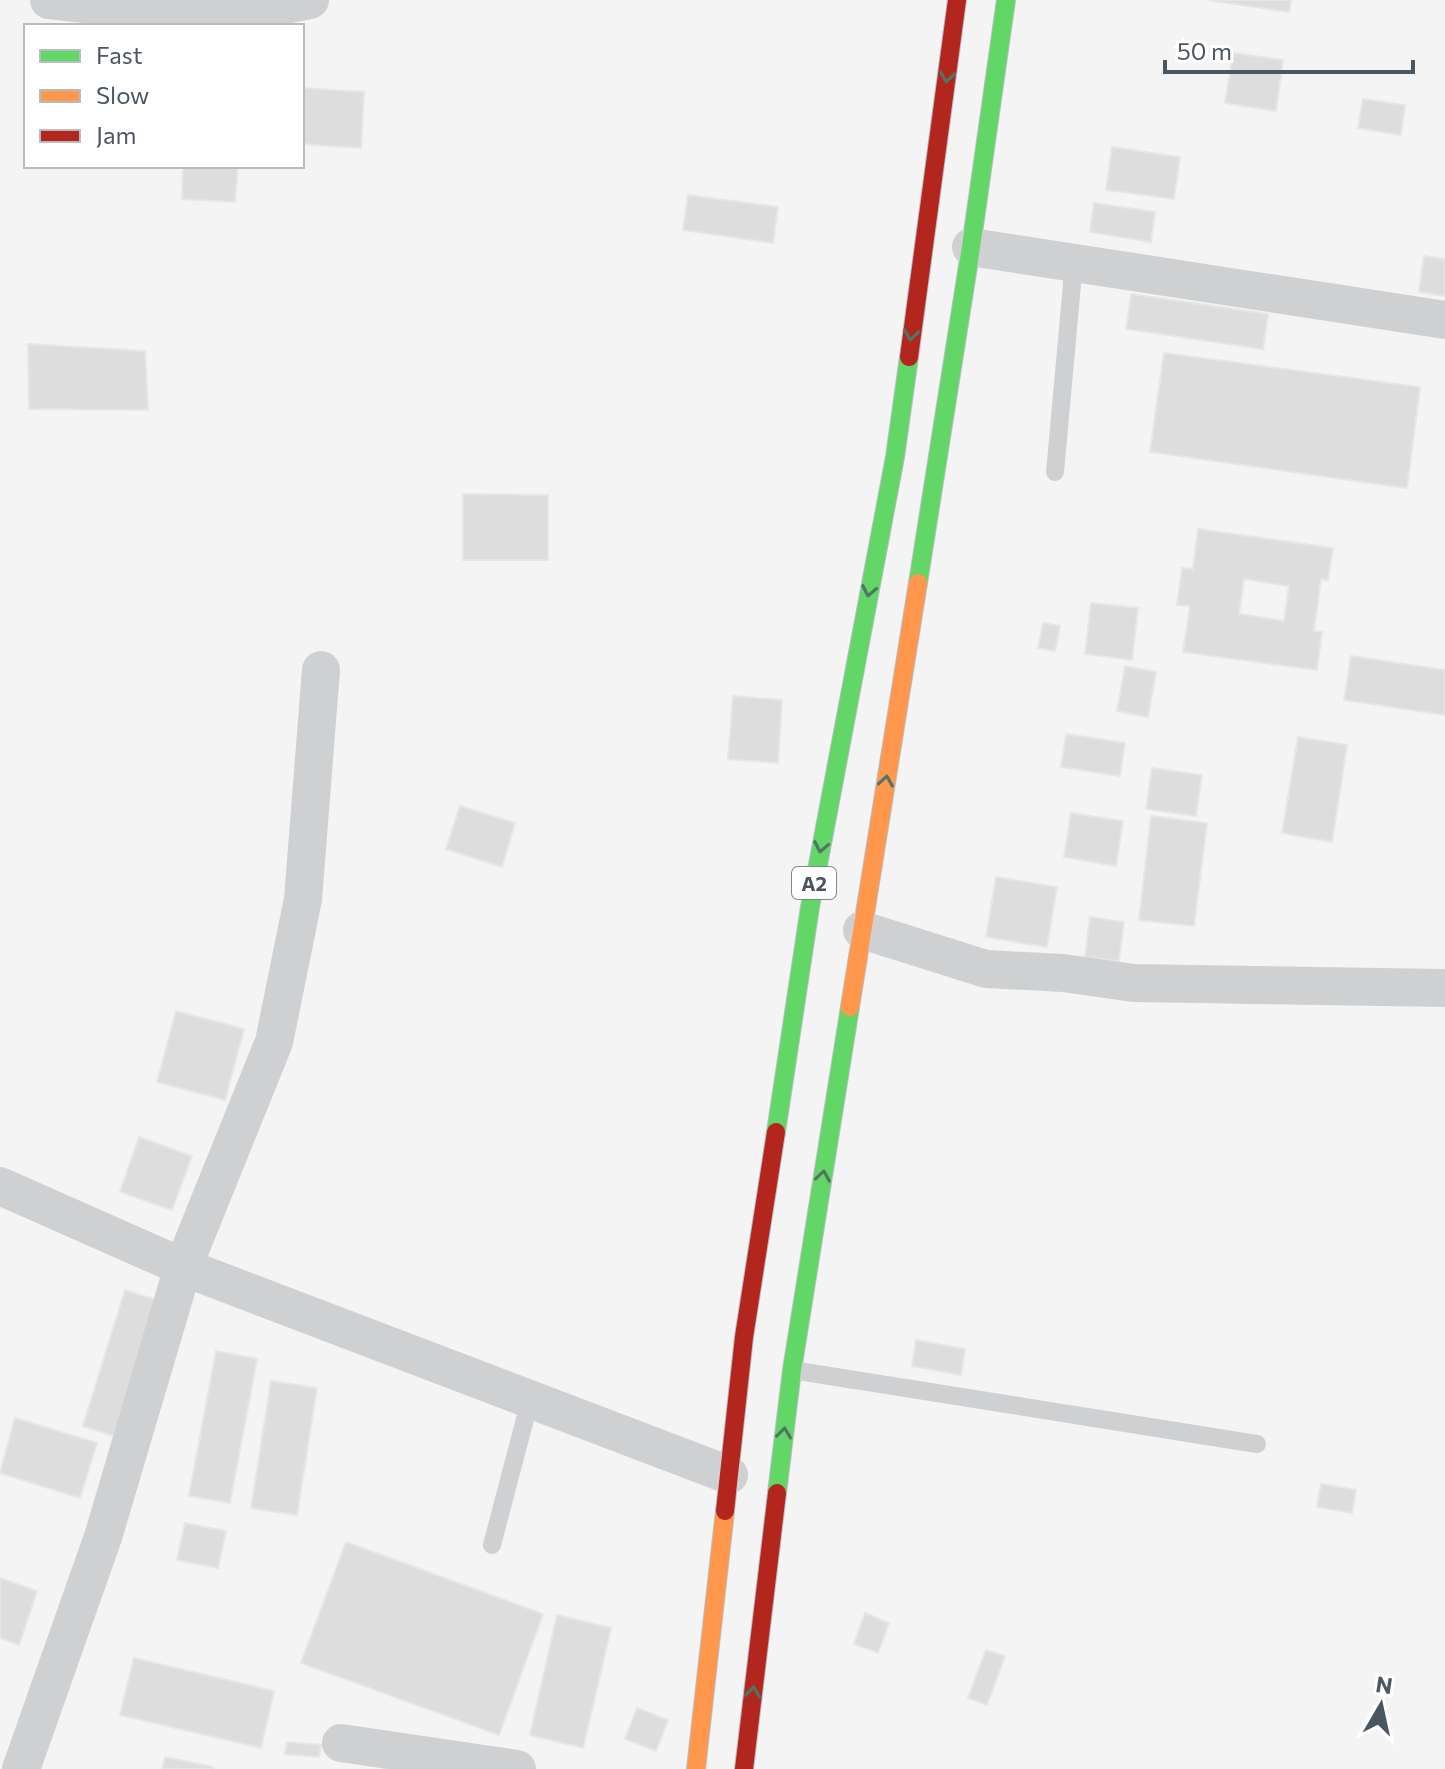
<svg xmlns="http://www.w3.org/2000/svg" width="1445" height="1769" viewBox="0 0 1445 1769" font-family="Commissioner,sans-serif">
  <rect width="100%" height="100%" fill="#f4f4f4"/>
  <path fill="#ddddde" stroke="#e5e6e7" stroke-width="2" fill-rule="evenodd" d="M1208 0H1291L1289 12Z
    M1233 53 1283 60 1276 111 1225 103Z
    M302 88 364 92 361 148 302 144Z
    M1363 99 1405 105 1401 135 1358 128Z
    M1112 147 1180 157 1174 199 1106 190Z
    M183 166H238L235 202 182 199Z
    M688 195 778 207 773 243 683 230Z
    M1094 203 1155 212 1151 242 1090 232Z
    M1424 256 1445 259V296L1419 292Z
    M1131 294 1268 314 1263 349 1126 329Z
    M28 344 145 351 148 410 29 409Z
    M1164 353 1420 387 1407 488 1150 452Z
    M463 494 548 495V560H463Z
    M1198 529 1333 548 1328 580 1321 579 1314 631 1322 632 1317 670 1183 652 1190 606 1177 605 1182 568 1193 569ZM1244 579 1289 586 1284 621 1239 614Z
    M1091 603 1138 608 1132 660 1085 654Z
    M1043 623 1060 626 1055 651 1038 648Z
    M1351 656 1445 670V715L1344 700Z
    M1125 666 1156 672 1148 717 1117 711Z
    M733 696 782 700 778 763 728 759Z
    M1066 734 1125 743 1120 776 1061 767Z
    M1298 737 1347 745 1332 842 1282 833Z
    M1152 768 1202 775 1196 816 1146 809Z
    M460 806 515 823 502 867 446 849Z
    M1071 813 1123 821 1116 866 1064 857Z
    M1151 816 1207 823 1194 926 1139 920Z
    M996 877 1057 887 1047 947 986 937Z
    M1090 917 1124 922 1119 961 1085 957Z
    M176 1011 244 1029 225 1100 157 1082Z
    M139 1137 192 1156 172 1210 120 1192Z
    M125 1290 163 1302 120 1438 83 1426Z
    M916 1340 965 1349 961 1375 912 1366Z
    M216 1351 257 1359 230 1503 189 1496Z
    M271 1381 317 1388 297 1515 251 1508Z
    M15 1418 97 1443 80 1498 0 1473Z
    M1321 1484 1356 1490 1352 1513 1317 1507Z
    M185 1523 226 1531 218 1568 177 1560Z
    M346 1542 543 1614 499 1735 301 1663Z
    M0 1578 37 1591 19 1645 0 1638Z
    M865 1613 889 1623 878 1653 854 1644Z
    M557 1615 611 1628 583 1748 530 1735Z
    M986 1650 1005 1656 987 1705 968 1698Z
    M134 1658 274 1691 261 1748 120 1715Z
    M637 1708 668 1720 656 1751 625 1739Z
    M287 1742 321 1745 319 1757 285 1754Z
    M165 1757 214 1767V1769H162Z"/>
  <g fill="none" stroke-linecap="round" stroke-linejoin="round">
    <g stroke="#b9bec3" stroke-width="20">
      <path id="fast" d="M918 583 971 247 1006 0
        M776 1132 810 907 895 457 909 357
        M777 1493 792 1370 850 1007"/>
    </g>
    <g stroke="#b9bec3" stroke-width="20">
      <path id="slow" d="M850 1007 918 583
        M696 1769 725 1511"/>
    </g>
    <g stroke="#b9bec3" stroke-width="20">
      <path id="jam" d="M909 357 957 0
        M725 1511 744 1337 776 1132
        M744 1769 777 1493"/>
    </g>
    <path stroke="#ced0d2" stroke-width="18" d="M1055 472 1074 262
      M792 1370 1257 1444
      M492 1545 530 1400"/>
    <path stroke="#ced0d2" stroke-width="38" d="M49 0 177 14 251 12 310 0
      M971 247 1445 320
      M862 930 986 969 1063 973 1134 983 1445 988
      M0 1186 183 1267 729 1475
      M341 1743 517 1769
      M21 1769 103 1537 183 1267 274 1042 303 899 321 670"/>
    <use href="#fast" stroke="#63d668" stroke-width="18"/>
    <use href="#slow" stroke="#ff974d" stroke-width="18"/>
    <use href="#jam" stroke="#b3261e" stroke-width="18"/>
  </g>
  <defs><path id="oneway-chevron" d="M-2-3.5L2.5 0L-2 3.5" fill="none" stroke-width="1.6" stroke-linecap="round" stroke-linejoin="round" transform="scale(2)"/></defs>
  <g stroke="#507663">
    <use href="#oneway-chevron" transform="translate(947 77) rotate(98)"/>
    <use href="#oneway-chevron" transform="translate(911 335) rotate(98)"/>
    <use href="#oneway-chevron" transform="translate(869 591) rotate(101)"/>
    <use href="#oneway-chevron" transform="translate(886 781) rotate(-81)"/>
    <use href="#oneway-chevron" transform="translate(821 847) rotate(101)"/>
    <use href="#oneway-chevron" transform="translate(823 1176) rotate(-81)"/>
    <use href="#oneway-chevron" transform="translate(784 1433) rotate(-83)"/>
    <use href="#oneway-chevron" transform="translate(753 1692) rotate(-83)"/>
  </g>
  <g text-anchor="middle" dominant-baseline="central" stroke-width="7" stroke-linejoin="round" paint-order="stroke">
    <rect fill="#fff" stroke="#808990" stroke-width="2" x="792" y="867" width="44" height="32" rx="6"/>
    <g font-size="20" font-weight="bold" fill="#4a5661">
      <text x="814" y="883">A2</text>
    </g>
  </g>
  <rect x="24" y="24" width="280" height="144" fill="#ffffff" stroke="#b7bbc0" stroke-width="2"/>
  <rect x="40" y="50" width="40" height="12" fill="#63d668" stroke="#b7bbc0" stroke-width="2"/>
  <text x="96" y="64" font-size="24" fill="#4a5661">Fast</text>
  <rect x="40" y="90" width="40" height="12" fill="#ff974d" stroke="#b7bbc0" stroke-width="2"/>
  <text x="96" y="104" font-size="24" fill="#4a5661">Slow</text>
  <rect x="40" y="130" width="40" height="12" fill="#b3261e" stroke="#b7bbc0" stroke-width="2"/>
  <text x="96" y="144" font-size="24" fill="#4a5661">Jam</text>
  <g transform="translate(1381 1705) rotate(9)" stroke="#ffffff" stroke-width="6" paint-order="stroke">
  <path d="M0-6L14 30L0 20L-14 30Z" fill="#4a5661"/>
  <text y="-12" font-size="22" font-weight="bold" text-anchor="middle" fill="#4a5661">N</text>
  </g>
  <path d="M1165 60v12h248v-12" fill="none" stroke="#4a5661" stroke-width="4"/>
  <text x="1177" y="60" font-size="24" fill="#4a5661" stroke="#ffffff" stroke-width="6" paint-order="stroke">50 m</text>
</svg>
